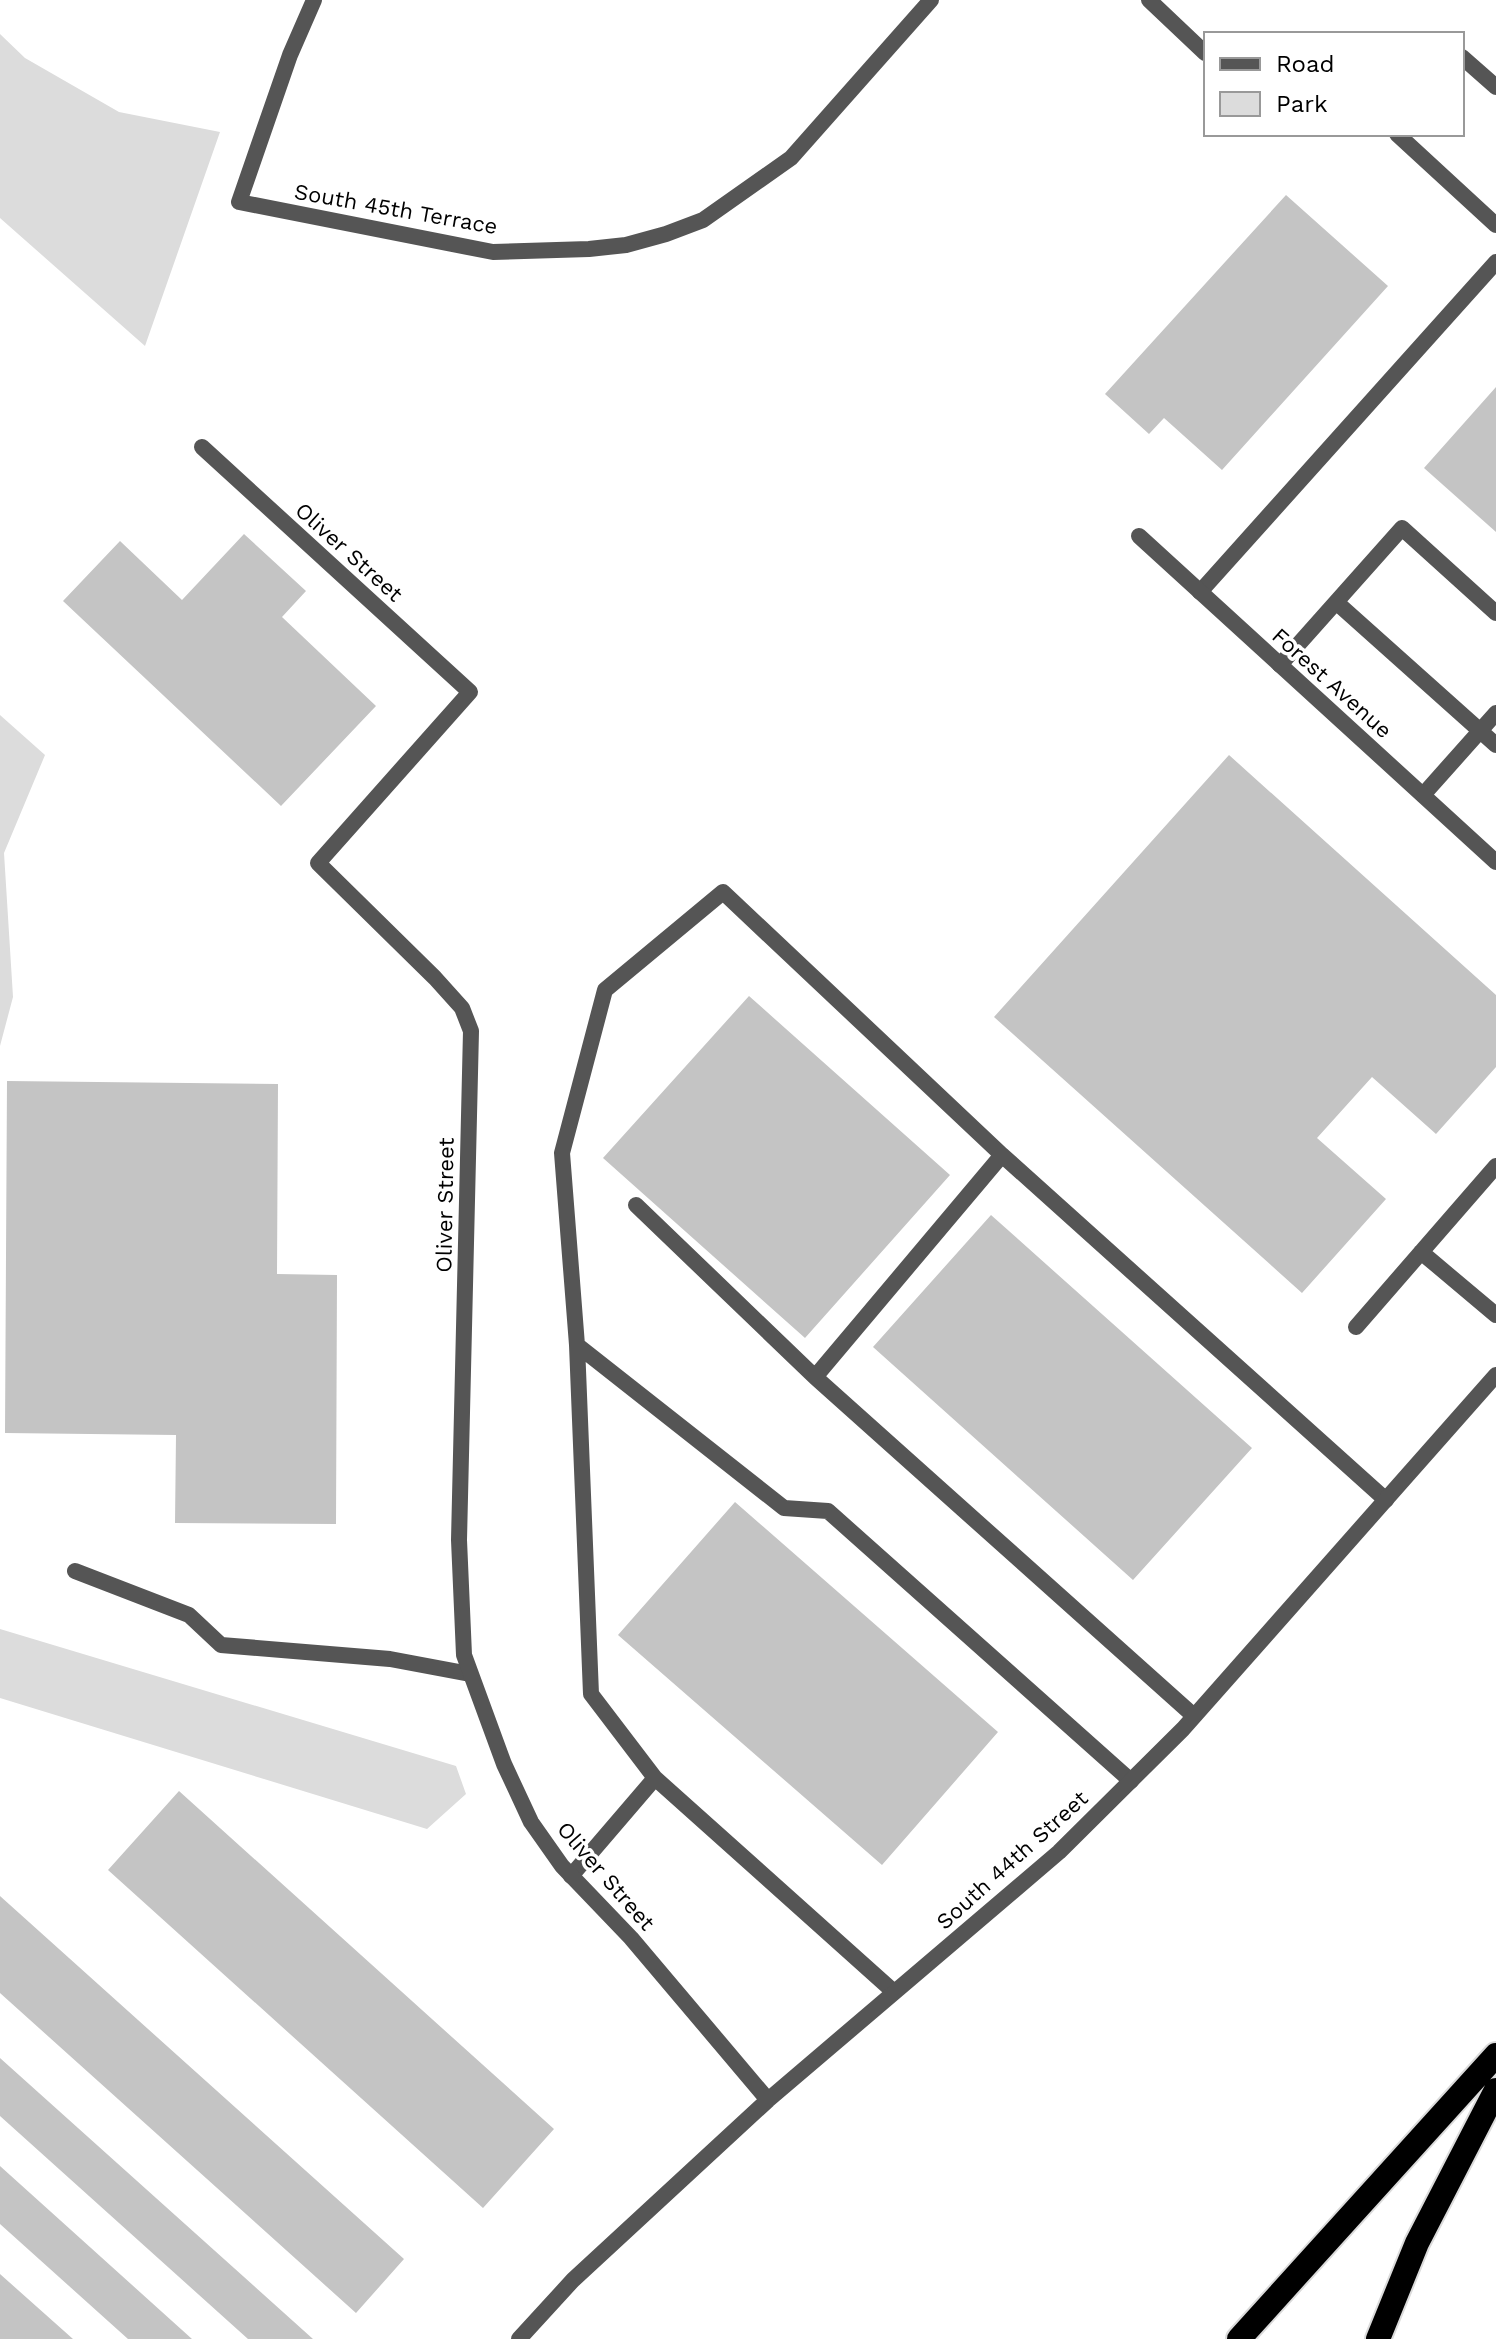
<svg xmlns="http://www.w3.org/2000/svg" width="1496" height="2339" viewBox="0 0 1496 2339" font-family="'Work Sans',sans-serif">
  <rect width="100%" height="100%" fill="#fff"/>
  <path fill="#dcdcdc" d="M0 34 25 58 119 112 220 132 145 346 0 218Z
    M0 715 45 755 4 853 13 997 0 1046Z
    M0 1629 456 1766 466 1794 427 1829 0 1698Z"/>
  <path fill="#c4c4c4" d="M1286 195 1388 286 1222 470 1164 418 1149 434 1105 394Z
    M1496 387V532L1424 468Z
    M244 534 306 591 282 617 376 706 281 806 63 601 120 541 182 600Z
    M1229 755 1496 995V1067L1436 1134 1372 1077 1317 1138 1386 1199 1302 1293 994 1017Z
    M749 996 950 1175 805 1338 603 1158Z
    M7 1081 278 1084 277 1274 337 1275 336 1524 175 1523 176 1435 5 1433Z
    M991 1215 1252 1448 1133 1580 873 1347Z
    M735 1502 998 1732 882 1865 618 1635Z
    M179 1791 554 2129 483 2208 108 1870Z
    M0 1896 404 2259 356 2313 0 1993Z
    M0 2058 313 2339H248L0 2116Z
    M0 2166 192 2339H128L0 2224Z
    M0 2274 73 2339H0Z"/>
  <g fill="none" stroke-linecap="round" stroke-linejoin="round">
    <g stroke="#dbdbdb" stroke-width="28">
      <path id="motorway" d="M1239 2339 1496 2055
        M1378 2339 1417 2243 1496 2090"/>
    </g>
    <path stroke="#555" stroke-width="16" d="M1462 57 1496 87
      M1397 134 1496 225
      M1200 592 1496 262
      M1336 602 1496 745
      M1280 665 1402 528 1496 613
      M1423 795 1496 713
      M1002 1155 815 1377 1194 1716
      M636 1205 815 1377
      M1421 1252 1496 1315
      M1356 1327 1496 1166
      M577 1345 784 1508 828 1511 1131 1781
      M75 1571 189 1615 221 1645 390 1659 470 1674
      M655 1778 894 1992
      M571 1876 655 1778 591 1694 577 1345 562 1153 605 990 723 892 1002 1155 1386 1500"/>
    <path stroke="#555" stroke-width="16" d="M314 0 290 55 239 202 493 252 589 249 626 245 666 234 703 220 791 158 931 0
      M1149 0 1205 53
      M202 447 470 692 318 863 435 978 462 1008 471 1031 459 1540 464 1655 504 1764 531 1822 562 1866 631 1938 768 2100
      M1139 536 1496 862
      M519 2339 573 2280 768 2100 1059 1852 1183 1729 1496 1375"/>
    <use href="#motorway" stroke="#000" stroke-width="24"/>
  </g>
  <g text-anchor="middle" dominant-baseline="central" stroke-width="7" stroke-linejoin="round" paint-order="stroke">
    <g font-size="22" fill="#000" stroke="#fff">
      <text transform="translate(396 209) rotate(10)">South 45th Terrace</text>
      <text transform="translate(349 552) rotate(42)">Oliver Street</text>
      <text transform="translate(1332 683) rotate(42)">Forest Avenue</text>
      <text transform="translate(445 1205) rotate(-89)">Oliver Street</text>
      <text transform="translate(1012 1860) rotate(-42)">South 44th Street</text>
      <text transform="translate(606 1876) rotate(49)">Oliver Street</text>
    </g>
  </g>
  <rect x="1204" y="32" width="260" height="104" fill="#ffffff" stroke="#999999" stroke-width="2"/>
  <rect x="1220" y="58" width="40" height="12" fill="#555555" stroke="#999999" stroke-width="2"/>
  <text x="1276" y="72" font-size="24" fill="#000000">Road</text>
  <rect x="1220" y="92" width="40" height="24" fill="#dcdcdc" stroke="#999999" stroke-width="2"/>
  <text x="1276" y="112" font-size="24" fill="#000000">Park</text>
</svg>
